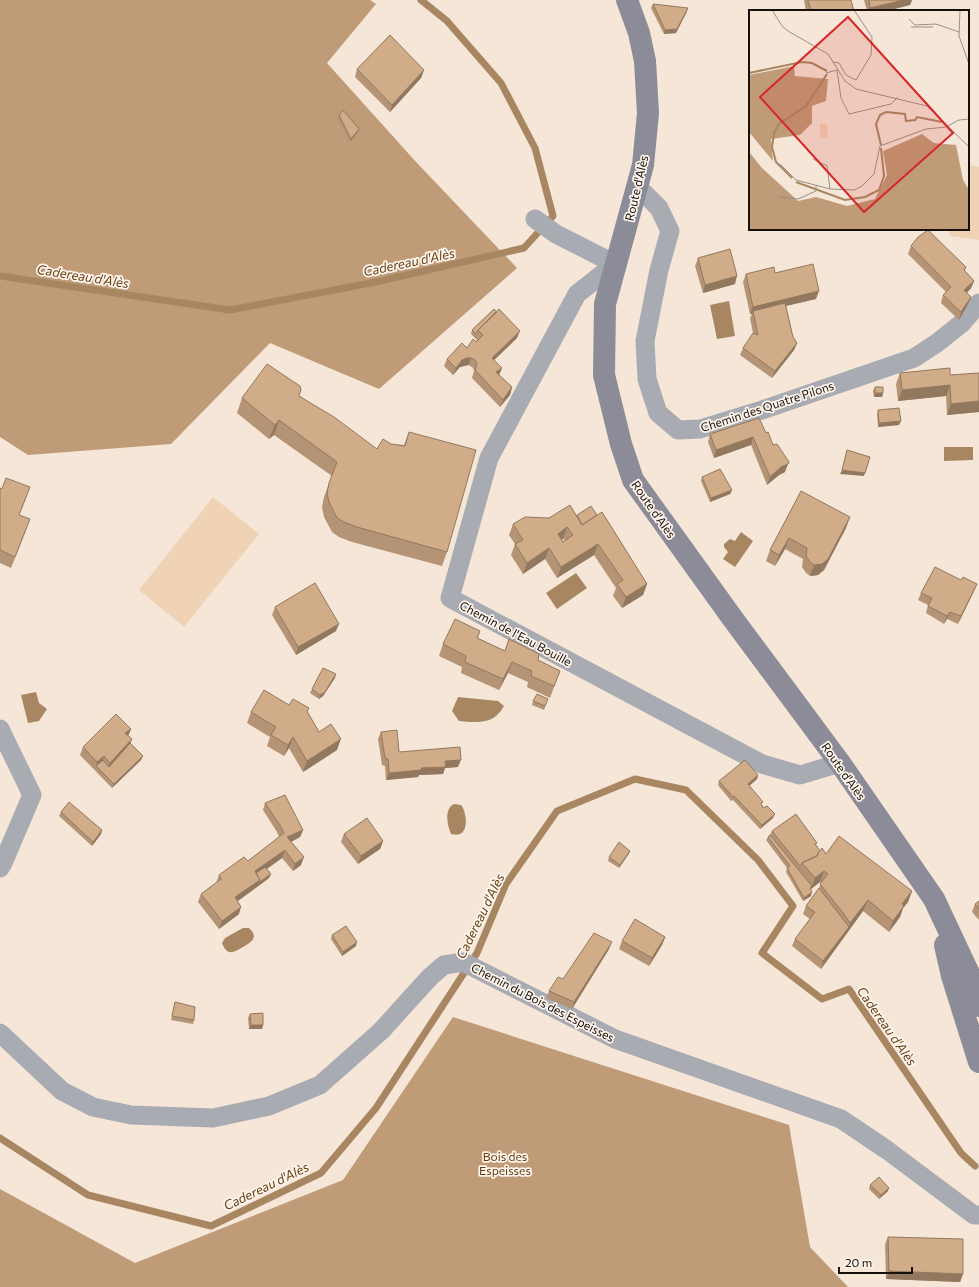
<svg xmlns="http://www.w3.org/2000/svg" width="979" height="1287" viewBox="0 0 979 1287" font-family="Commissioner,sans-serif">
  <rect width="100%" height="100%" fill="#f5e6d7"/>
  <path fill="#f0d3b5" d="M968 165 979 167V240L949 236 950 229H968Z
    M213 497 259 534 184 627 139 590Z"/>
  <path fill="#bf9b77" d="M0 0H370L376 4 327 63 417 163 517 268 379 389 270 343 171 444 28 455 0 437Z
    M453 1017 789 1125 810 1247 848 1287H0V1189L135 1263 343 1180Z"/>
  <path fill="#a88662" d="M729 301 735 336 717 339 710 305Z
    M944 447H973V460L944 461Z
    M741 532 753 541 735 567 723 559 728 552 724 547V544L730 539 735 541Z
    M576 573 587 588 557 609 546 593Z
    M36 692 39 703 47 709 39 721 28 723 21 695Z
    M458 697 498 701 504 706C502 709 499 714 496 716 487 724 470 722 459 721L452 711Z
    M454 804C455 804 460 805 461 805 466 809 472 840 451 834 447 825 444 809 454 804Z
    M243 928H249C259 937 252 942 243 947 233 953 227 956 222 943L225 938Z"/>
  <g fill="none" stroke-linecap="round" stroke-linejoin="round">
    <path stroke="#a88662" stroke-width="7" d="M0 276 230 310 376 282 524 248 553 216 535 148 501 83 447 21 421 0
      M0 1138 88 1195 211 1226 321 1173 376 1108 477 953 506 884 557 811 635 779 686 790 758 860 793 906 762 953 822 999 849 989 961 1153 975 1166"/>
    <path stroke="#a9abb3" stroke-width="19" d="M638 187 659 208 670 231 659 270 645 341 647 379 658 413 678 430 700 429 762 410 914 358 937 343 962 323 979 303
      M535 219 556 234 615 264 577 294 489 458 450 598 762 764 800 775 840 763
      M0 729 32 795 3 863 0 868
      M0 1033 62 1091 93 1107 131 1115 213 1118 269 1106 320 1085 381 1031 430 977 444 965 463 962 615 1039 841 1119 887 1150 974 1215H979"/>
    <path stroke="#8b8c98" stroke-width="22" d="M627 0 639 33 645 61 648 113 643 165 605 304 604 375 621 444 633 480 733 619 840 763 934 899 972 980 979 1006
      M945 945 952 976 979 1062"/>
  </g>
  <path fill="#b49475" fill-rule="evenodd" d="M804 0H851L854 11H806Z
    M864 0H912L910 5 886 11H867Z
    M653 4 687 12 676 33 664 34 651 8Z
    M357 69 424 70 421 78 390 112 355 77Z
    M339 115 359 129 357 133 350 142 337 119Z
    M911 246 966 267 965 271 974 281 971 288 967 293 971 297 968 304 959 320 941 303 943 295 946 292 908 254Z
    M698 258 735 284 703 293 695 266Z
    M775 273 816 299 786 306 793 337 797 343 794 350 772 378 740 355 743 348 753 333 750 318 752 314H750L743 282 746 274Z
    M494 309 517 338 494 360 502 368 499 375 512 387 510 395 500 407 472 378 474 371 473 368 469 365 464 366 460 367 453 375 444 366 447 359 467 348 477 340 471 334 472 330Z
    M900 373 950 375 979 373V412L947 415 946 396 898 401 896 384Z
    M875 387 883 393 882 397H874L873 391Z
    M299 396 377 449 391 444 404 445 409 432 447 552 442 566 352 542 339 537 332 532 324 517 322 507 324 497 332 476 274 435 269 439 237 413 242 398Z
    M878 410 899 425 878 427 877 414Z
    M766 433 785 472 779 475 767 485 751 445 714 458 708 442 710 434Z
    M702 477 732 490 730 494 710 502 701 481Z
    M0 488 26 498 19 515 26 530 11 568 0 563Z
    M801 491 846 528 824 570 818 575 810 576 806 573 802 567 803 559 785 549 775 566 766 561 770 550Z
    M577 515H597L647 584 643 595 622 608 613 596 616 588 594 555 557 578 545 559 523 574 511 555 515 544 509 535 513 524 549 518ZM563 539 565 540 563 542 562 540Z
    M961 580 977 584 974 591 958 624 947 619 944 624 926 613 928 605 918 600 921 593Z
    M275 607 336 631 296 655 272 615Z
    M480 631 478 638 505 651 509 639 538 660 560 671 550 698 527 687 528 682 508 673 499 690 461 673 462 667 439 656 443 644Z
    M335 678 323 696 319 699 310 693 312 689Z
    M548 699 544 710 532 705 533 701Z
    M289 705 307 712 319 732 337 750 303 772 289 748 284 756 267 746 270 737 247 723 251 712Z
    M131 729 128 736 132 739 130 743 143 756 141 760 112 788 80 755 83 747Z
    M381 732 399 752 458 767 445 768 443 774 419 775 418 777 386 780 385 766 382 765 378 739Z
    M758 775 757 779 749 786 763 808 773 818 760 829 733 800 731 801 718 785 719 781Z
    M265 803 303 830 300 837 291 842 301 865 293 871 282 858 267 869 271 874 269 878 238 901 239 914 219 929 198 902 201 894 216 883 219 875 248 861 279 837 277 832 263 810Z
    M61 812 102 830 101 834 92 846 59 816Z
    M772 831 816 845 820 851 826 854 912 891 908 902 903 908 900 917 889 932 863 911 821 969 792 946 795 939 810 919 803 914 806 906 819 888 821 883 820 882 811 889V896L803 901 786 872 787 868 766 840 768 837 770 835Z
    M344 834 383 841 380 849 358 864 341 842Z
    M630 851 628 855 619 868 608 861 609 857Z
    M979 901V920L972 912 975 904Z
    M332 935 356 946 342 956 331 939Z
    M665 937 662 945 649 966 619 949 622 941Z
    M609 949 572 1009 546 998 549 991 563 979Z
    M175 1002 194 1020 193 1024 171 1020 174 1006Z
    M250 1014 263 1025 262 1029H249L248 1018Z
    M870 1185 888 1191 879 1199 869 1189Z
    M888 1237 963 1274 960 1282 886 1279 885 1244Z"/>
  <path fill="#92785f" d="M904 0H912L910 5 886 11H869L870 8Z
    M688 8 676 33 664 34 665 30Z
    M424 70 421 78 390 112 392 105Z
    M359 129 357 133 350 142 351 139Z
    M737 276 735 284 703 293 705 285Z
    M974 281 971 288 961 298 964 290Z
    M819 291 816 299 754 313 753 311 752 314H750L753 307Z
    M971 297 968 304 959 320 961 312Z
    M520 331 517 338 489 365 492 358Z
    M797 343 794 350 772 378 775 371Z
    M467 358H471L469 365 464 366 460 367 453 375 456 368 462 360Z
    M502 368 499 375 496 372Z
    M950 385 946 396 898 401 902 390Z
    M512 387 510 395 500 407 503 400Z
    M875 393H883L882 397H874Z
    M979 401V412L947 415 951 404Z
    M279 420 274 435 269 439 275 425Z
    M901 421 899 425 878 427 879 423Z
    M753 437 751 445 714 458 716 450Z
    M788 464 785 472 779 475 767 485 770 477 781 467Z
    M842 470 865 473 864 476 840 474Z
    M732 490 730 494 710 502 711 498Z
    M850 517 846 528 824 570 818 575 810 576 814 565Z
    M567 527 563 539 554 545 558 534Z
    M789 538 785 549 775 566 779 555Z
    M598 544 594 555 557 578 561 567Z
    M549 548 545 559 523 574 527 563Z
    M647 584 643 595 622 608 626 597Z
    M977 584 974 591 958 624 961 616Z
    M950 612 947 619 944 624 947 616Z
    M339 624 336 631 296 655 298 647Z
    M512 662 508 673 499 690 503 679Z
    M336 674 335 678 323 696 319 699 320 695Z
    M131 729 128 736 125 733Z
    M293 737 289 748 284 756 288 745Z
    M132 739 129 747 107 770 110 763Z
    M341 739 337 750 303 772 307 761Z
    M104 756 101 764 96 766 95 770 97 762Z
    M143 756 141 760 112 788 114 784Z
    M461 760 458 767 445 768 443 774 419 775 418 777 386 780 389 773 421 768 445 761Z
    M758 775 757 779 747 788 748 784Z
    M775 814 773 818 760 829 762 825Z
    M102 830 101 834 92 846 93 842Z
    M303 830 300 837 285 845 287 837Z
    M383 841 380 849 358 864 361 856Z
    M285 850 282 858 255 877V871Z
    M630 851 628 855 619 868 620 865Z
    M304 857 301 865 293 871 295 864Z
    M824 871 820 882 811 889 810 888 812 886 815 878Z
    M271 874 269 878 257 887 258 883Z
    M260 880 257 887 232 905 235 897Z
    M912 891 908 902 903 908 900 917 889 932 893 921 902 904Z
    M812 892 811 896 803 901 804 898Z
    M868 900 863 911 821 969 823 961 849 927 850 923Z
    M241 907 239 914 219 929 222 921Z
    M665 937 662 945 649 966 652 958Z
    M357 942 356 946 342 956 343 952Z
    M612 942 609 949 572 1009 574 1002Z
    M251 1025H263L262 1029H249Z
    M889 1188 888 1191 879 1199 881 1195Z
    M889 1271 963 1274 960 1282 886 1279Z"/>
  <path fill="#d1ac88" stroke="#92785f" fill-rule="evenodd" d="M808 0H851L854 11H811Z
    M869 0H904L870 8Z
    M653 4 688 8 677 29 665 30Z
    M390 35 424 70 392 105 357 69Z
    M343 110 359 129 351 139 339 115Z
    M928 230 966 267 964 270 974 281 964 290 971 297 961 312 943 295 951 287 911 246 918 237Z
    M730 249 737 276 705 285 698 258Z
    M813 264 819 291 753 307 746 274 774 267 775 273Z
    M785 303 793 337 797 343 775 371 743 348 753 333 758 335 753 311Z
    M494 309 497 312 478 330 476 334 472 330Z
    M499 309 520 331 492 358 502 368 496 372 512 387 503 400 475 370 477 363 475 360 471 358H467L462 360 456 368 447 359 462 343 467 348 473 339 476 342 483 335 478 330Z
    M267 364 300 386 301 390 299 396 334 417 377 449 383 439 391 444 405 446 409 432 476 450 447 552 357 527 344 522 337 518 329 502 327 493 329 483 337 462 279 420 275 425 242 398Z
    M950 368V375L979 373V401L951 404 950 385 902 390 900 373Z
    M875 387H883V393H875Z
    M899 408 901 421 879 423 878 410Z
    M759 418 766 433 768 432 773 445 777 444 789 462 788 464 781 467 770 477 753 437 716 450 710 434Z
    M847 450 870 457 865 473 842 470Z
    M720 469 732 490 711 498 702 477Z
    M6 478 30 487 19 515 30 519 15 557 0 550V488L2 489Z
    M801 491 850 517 828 559 822 564 814 565 810 562 806 556 807 548 789 538 779 555 770 550Z
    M570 505 582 525 602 512 647 584 626 597 617 584 623 580 598 544 561 567 549 548 527 563 515 544 523 540 513 524 525 517 549 518ZM567 527 573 535 563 542 558 534Z
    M591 506 597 515 582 525 577 515Z
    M935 567 961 580 963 577 977 584 961 616 950 612 947 616 928 606 932 598 921 593Z
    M315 583 339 624 298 647 275 607Z
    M455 619 480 631 477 638 505 651 509 639 539 654 538 660 560 671 554 686 531 676 532 671 512 662 503 679 465 662 466 656 443 644Z
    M323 668 336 674 325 692 320 695 312 689Z
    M264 690 289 705 293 699 309 708 307 711 319 732 331 724 341 739 307 761 293 737 288 745 271 735 276 727 251 712Z
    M537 694 548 699 545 706 533 701Z
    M116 714 131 729 125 733 132 739 110 763 104 756 97 762 83 747Z
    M397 730 399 752 460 747 461 760 445 761 446 767 421 768V770L389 773 388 759 385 758 381 732Z
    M130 743 143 756 114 784 96 766 103 760 109 767Z
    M745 760 758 775 748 784 763 802 761 803 763 808 767 806 775 814 762 825 734 796 733 797 719 781Z
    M285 795 303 830 287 837 304 857 295 864 285 850 255 871 260 880 235 897 241 907 222 921 201 894 221 879 219 875 244 857 248 861 284 833 280 825 265 803Z
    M69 802 102 830 93 842 61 812Z
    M796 814 817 843 815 844 820 851 818 853 817 856 802 863 800 866 772 831Z
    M367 818 383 841 361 856 344 834Z
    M770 835 812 886 810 888 812 892 804 898 787 868 790 866 768 837Z
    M839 836 912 891 902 904 904 906 893 921 868 900 850 923 844 914 820 884 828 874 824 871 815 878 802 863 818 855V853L822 848 826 854Z
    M619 842 630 851 620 865 609 857Z
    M265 867 271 874 258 883 260 880 256 873Z
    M819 888 849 927 823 961 795 939 815 912 806 906Z
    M979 901V909L975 904Z
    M635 919 665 937 652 958 622 941Z
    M346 926 357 942 343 952 332 935Z
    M594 933 612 942 574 1002 549 991 558 977 563 979Z
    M175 1002 195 1007 194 1020 172 1016Z
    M263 1013V1025H251L250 1014Z
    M879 1177 889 1188 881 1195 870 1185Z
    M888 1237 963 1239V1274L889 1271Z"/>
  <g text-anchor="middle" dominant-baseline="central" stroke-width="3.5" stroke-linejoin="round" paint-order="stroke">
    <g font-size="12" fill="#15100b" stroke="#fef4eb">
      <text transform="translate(636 188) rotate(-77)">Route d'Alès</text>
      <text transform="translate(767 406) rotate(-18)">Chemin des Quatre Pilons</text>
      <text transform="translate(654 509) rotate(55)">Route d'Alès</text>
      <text transform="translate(516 633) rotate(28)">Chemin de l'Eau Bouille</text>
      <text transform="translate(844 771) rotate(55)">Route d'Alès</text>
      <text transform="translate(543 1002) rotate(27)">Chemin du Bois des Espeisses</text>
    </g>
    <g font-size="12" fill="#613d10" stroke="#fef4eb">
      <text x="505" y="1156">Bois des<tspan x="505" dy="14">Espeisses</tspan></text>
    </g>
    <g font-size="13" font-style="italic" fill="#654115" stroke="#fef4eb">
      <text transform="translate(409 262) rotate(-12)">Cadereau d'Alès</text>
      <text transform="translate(83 276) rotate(9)">Cadereau d'Alès</text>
      <text transform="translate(480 916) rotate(-64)">Cadereau d'Alès</text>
      <text transform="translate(887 1026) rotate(55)">Cadereau d'Alès</text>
      <text transform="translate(266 1186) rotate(-26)">Cadereau d'Alès</text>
    </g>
  </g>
  <g transform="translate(749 10)">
    <rect width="220" height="220" fill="#f5e6d7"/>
    <path d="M71 114H78L79 128H71Z" fill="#f0d3b5"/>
    <path d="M45 56 46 66 79 69 77 91 63 96V113L51 125 22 129 24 151 0 122V65ZM173 124 185 133 207 135 214 170 220 180V220H0V142L13 158 49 191 67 187 98 196 126 189 138 165 134 141Z" fill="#bf9b77"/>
    <path fill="none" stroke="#a88662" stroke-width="2" d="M0 63 53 52 63 53 78 61M132 135 127 114 131 105 137 102 156 104 157 111 166 110 168 107 193 112M43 168 27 152 23 137 25 123 30 114 57 96 78 64M47 172 96 190 116 187 130 180 135 166 132 138"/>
    <path fill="none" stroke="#9b9085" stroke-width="1" d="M23 0 33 16 39 21 79 44 96 71 107 79 178 96 220 137M211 0 210 26 220 54M160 9 166 15 187 14 210 22M162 17H184M84 52 90 53 97 65 107 70 122 45 123 27 105 0M77 63 88 60 92 88 100 104 142 94 149 87M64 149 78 156 81 179M31 154 47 170 81 179 105 180 113 176 125 164 131 136 177 119 197 117 210 110 220 109M30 187 49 189 67 181V176"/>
    <path fill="#d62828" fill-opacity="0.15" stroke="#d62828" stroke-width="2" d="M99 7 204 123 115 202 11 87Z"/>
    <rect width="220" height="220" fill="none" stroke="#15100b" stroke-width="2"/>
  </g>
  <path d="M839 1267v6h73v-6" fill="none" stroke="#15100b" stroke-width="2"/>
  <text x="845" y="1267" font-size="12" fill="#15100b" stroke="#fef4eb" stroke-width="3" paint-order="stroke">20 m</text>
</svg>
